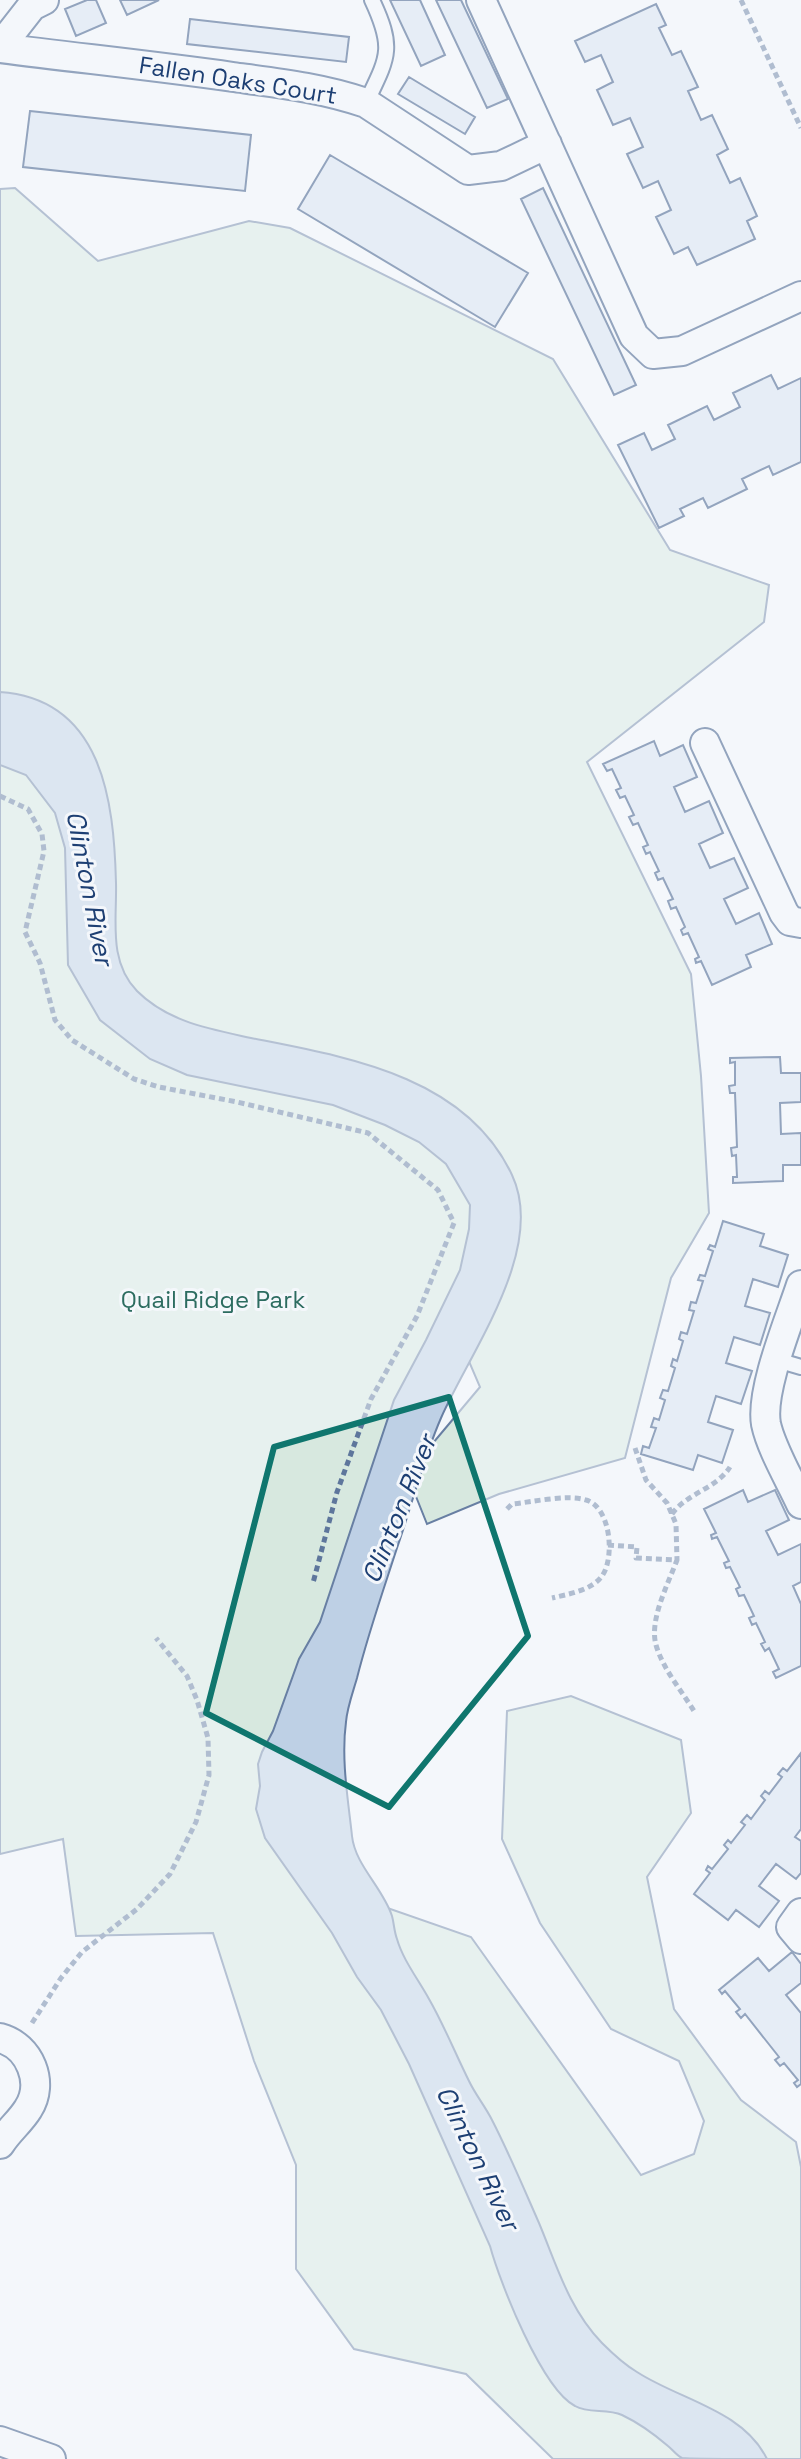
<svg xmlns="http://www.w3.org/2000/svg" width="801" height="2459" viewBox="0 0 801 2459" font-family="'Space Grotesk',sans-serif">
  <rect width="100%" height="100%" fill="#f4f7fb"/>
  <path fill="#d7e8df" stroke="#687fa3" stroke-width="2" d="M15 188 98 261 249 221 290 228 553 359 670 550 769 585 764 622 587 762 691 974 701 1076 709 1213 671 1278 625 1458 499 1494 427 1524 407 1474 480 1387 462 1345 417 1359 310 1881 471 1937 641 2175 694 2154 704 2121 679 2061 611 2029 540 1923 502 1839 507 1711 571 1696 681 1740 691 1813 647 1877 674 2009 741 2100 796 2142 801 2167V2459H553L466 2374 354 2349 296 2269V2165L254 2061 213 1933 76 1936 63 1839 0 1854V189Z"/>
  <path fill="#bed0e5" stroke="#687fa3" stroke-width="2" d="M0 692C102 699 114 800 116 883 117 920 108 961 137 991 168 1022 210 1029 251 1038 347 1057 466 1076 512 1175 547 1249 470 1352 441 1418 423 1459 412 1505 397 1548 383 1591 368 1634 357 1678 353 1692 347 1708 346 1722 341 1759 348 1799 352 1836 355 1865 383 1888 392 1916 394 1923 394 1931 397 1939 403 1960 418 1979 429 1999 444 2025 455 2053 469 2081 475 2094 485 2106 492 2120 509 2153 524 2189 539 2223 557 2266 569 2309 602 2343 612 2353 625 2365 637 2372 680 2400 743 2410 767 2459 754 2459 689 2459 682 2458 677 2456 672 2449 668 2446 654 2434 639 2423 622 2415 607 2408 589 2414 575 2406 542 2389 500 2283 490 2246L409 2064 381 2010 357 1977 332 1933 265 1838 256 1809 260 1786 258 1764 262 1752 273 1731 299 1659 320 1622 394 1400 426 1340 460 1270 469 1229 470 1205 446 1164 419 1142 385 1125 333 1105 187 1075 150 1059 100 1020 68 965 65 848 55 813 26 775 0 765Z"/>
  <path fill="#d5e0f0" stroke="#1d3f73" stroke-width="2" d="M87 0H96L106 23 76 36 65 9Z
    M120 0H159L127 15Z
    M390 0H420L445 55 421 66Z
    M436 0H461L508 99 487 108Z
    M656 4 666 25 659 28 672 55 681 51 698 87 688 91 701 120 712 115 728 149 717 155 730 183 740 178 757 216 747 221 755 239 697 265 688 247 674 254 656 217 671 210 658 181 643 188 627 154 643 147 630 118 613 125 597 90 613 82 601 55 585 62 575 41Z
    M190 19 349 37 346 62 187 44Z
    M409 77 475 117 465 134 398 94Z
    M30 111 251 135 245 191 23 167Z
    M330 155 528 273 495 327 298 209Z
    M543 188 636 385 614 395 521 199Z
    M771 375 778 389 801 378V462L773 475 769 466 742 479 747 489 708 508 703 498 680 509 684 516 659 528 618 445 644 433 652 450 675 439 668 425 707 406 714 420 740 407 733 393Z
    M654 741 660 756 683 745 697 777 674 787 685 812 709 801 723 833 699 844 710 868 734 858 748 888 724 899 736 924 759 913 772 944 746 955 751 967 712 985 701 961 696 963 695 959 699 957 688 933 683 935 681 930 685 927 676 907 671 909 668 901 673 899 663 878 658 880 655 873 659 871 650 852 646 854 643 847 648 845 638 823 633 825 629 817 634 815 625 796 620 798 616 790 621 788 612 769 607 771 603 764Z
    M780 1057 781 1073H801V1102L780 1103 781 1134 801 1133V1165H783V1181L733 1183V1177H737L736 1155 732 1156 731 1148 737 1147 735 1093H730L729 1086 735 1085V1062L730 1063V1058Z
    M723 1221 764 1234 760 1246 788 1255 778 1287 753 1279 745 1306 770 1313 760 1345 734 1337 726 1363 752 1371 741 1404 716 1396 708 1422 733 1430 722 1463 698 1455 693 1470 641 1454 643 1446 649 1448 656 1428 651 1427 654 1418 659 1420 665 1400 660 1398 663 1390 668 1391 675 1368 671 1366 673 1359 677 1361 683 1341 679 1339 681 1332 687 1334 694 1311 689 1310 691 1302 696 1303 703 1281 698 1280 700 1275 705 1276 713 1251 708 1249 710 1245 715 1247Z
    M743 1490 748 1502 775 1490 789 1520 766 1531 778 1555 801 1544V1582L793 1586 801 1604V1666L776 1678 773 1672 779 1669 769 1648 765 1651 761 1644 765 1642 756 1623 752 1625 749 1618 754 1616 744 1595 739 1596 736 1589 740 1587 730 1567 726 1568 724 1563 729 1561 717 1537 712 1539 711 1535 716 1533 704 1509Z
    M801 1753V1829L795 1837 801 1841V1873L796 1879 776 1864 759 1886 779 1901 759 1927 736 1910 728 1920 694 1894 710 1873 706 1870 708 1866 712 1869 728 1849 724 1845 728 1840 731 1843 745 1825 741 1822 747 1815 751 1819 765 1800 761 1796 765 1791 769 1794 782 1777 778 1774 783 1768 787 1771Z
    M792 1952 801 1964V1983L786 1995 801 2013V2084L797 2087 794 2083 798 2080 784 2063 780 2066 775 2060 779 2057 745 2014 741 2018 736 2012 740 2009 725 1991 722 1994 719 1990 758 1958 769 1971Z"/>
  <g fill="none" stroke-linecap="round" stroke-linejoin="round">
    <g stroke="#1d3f73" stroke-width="18">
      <path id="service" d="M366 103C388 57 395 49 372 0
        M777 1360 801 1367"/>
    </g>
    <g stroke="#1d3f73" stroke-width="32">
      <path id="minor" d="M481 0 634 336 653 354 682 351 801 296
        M0 47 32 6 44 0
        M0 48C78 58 155 66 233 77 278 83 323 88 366 103L468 170 501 166 547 144
        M705 743 784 913 790 921 801 923
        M801 1285C790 1319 760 1390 766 1424 771 1448 790 1480 801 1504
        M801 1913 791 1927 801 1939
        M0 2038C30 2046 45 2083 28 2109 20 2122 8 2131 0 2144
        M0 2441 51 2459"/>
    </g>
    <path stroke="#5e769c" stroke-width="5" stroke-dasharray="6 4" stroke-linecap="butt" d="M741 0 801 128
      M0 796 28 809 42 834 44 851 25 932 40 963 55 1020 72 1040 134 1079 159 1087 237 1102 368 1133 438 1190 454 1223 417 1316 371 1399 337 1492 313 1583
      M635 1448 646 1480 667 1503 676 1524 677 1560
      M507 1509 512 1504C532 1502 568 1494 586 1500 611 1507 615 1558 602 1576 591 1591 568 1594 552 1598
      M672 1514C687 1493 716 1489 730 1467
      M608 1545 637 1547 636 1558 677 1560C668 1584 649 1620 656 1645 663 1669 681 1690 694 1711
      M32 2023 61 1978 82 1952 137 1909 170 1874 196 1822 209 1775 208 1738 197 1700 187 1676 156 1638"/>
    <use href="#service" stroke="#f4f7fb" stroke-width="14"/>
    <use href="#minor" stroke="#f4f7fb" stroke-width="28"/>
  </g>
  <path d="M0 0H801V2459H0ZM449 1397 528 1636 389 1807 206 1713 274 1447Z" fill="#f4f7fb" fill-opacity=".55" fill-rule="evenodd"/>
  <path fill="none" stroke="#0f766e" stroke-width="6" stroke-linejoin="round" d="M449 1397 528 1636 389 1807 206 1713 274 1447Z"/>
  <g text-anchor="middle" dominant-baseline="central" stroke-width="6" stroke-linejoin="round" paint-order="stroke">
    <g font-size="24" fill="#1d3f73" stroke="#f4f7fb">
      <text transform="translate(238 80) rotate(9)">Fallen Oaks Court</text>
    </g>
    <g font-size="24" fill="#2c6c60" stroke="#f4f7fb">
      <text x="213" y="1299">Quail Ridge Park</text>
    </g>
    <g font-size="26" font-style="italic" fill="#1d3f73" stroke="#f4f7fb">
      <text transform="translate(90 888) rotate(79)">Clinton River</text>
      <text transform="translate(399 1509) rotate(-68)">Clinton River</text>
      <text transform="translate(478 2158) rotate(64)">Clinton River</text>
    </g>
  </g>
</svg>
